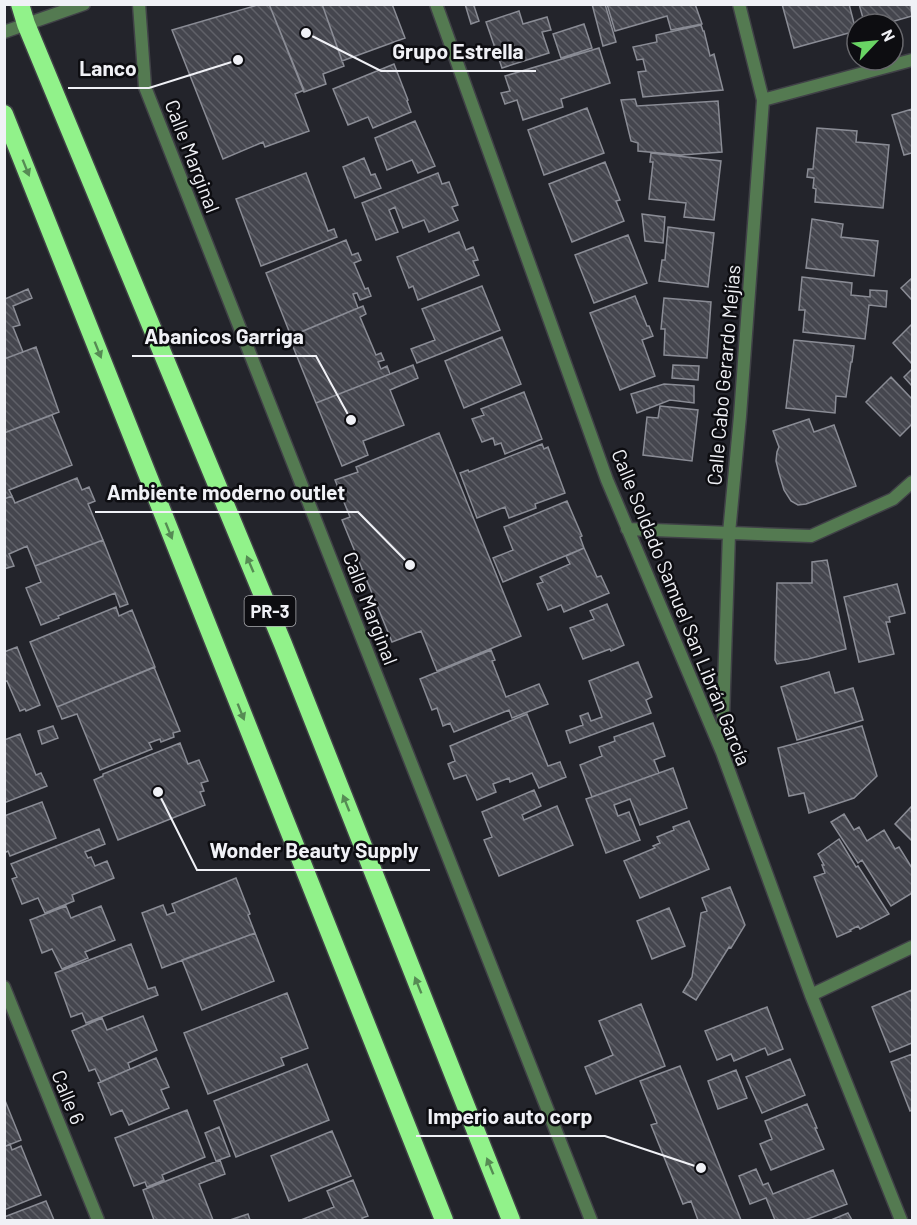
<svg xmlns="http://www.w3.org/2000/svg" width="917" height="1225" viewBox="0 0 917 1225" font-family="Barlow,sans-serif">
  <defs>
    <pattern id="building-back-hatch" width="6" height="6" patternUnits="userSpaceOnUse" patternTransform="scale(1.5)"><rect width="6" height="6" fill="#45464e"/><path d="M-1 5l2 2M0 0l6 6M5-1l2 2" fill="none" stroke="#606168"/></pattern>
  </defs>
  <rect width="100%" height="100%" fill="#23242b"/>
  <path fill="url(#building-back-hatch)" stroke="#8a8c95" stroke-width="1.5" d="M261 4H269L304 90 295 94 309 131 265 147 263 142 223 159 172 30Z
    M269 4H322L344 66 323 74 326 84 304 92Z
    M322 4H392L405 38 342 61Z
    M465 4H478L474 6 479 21 471 24Z
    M592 4H605L616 42 603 46Z
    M607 4H695L702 24 671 30 667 16 615 31Z
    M782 4H849L856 31 794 48Z
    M859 4H910L912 16 884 24H862L861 19 863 18Z
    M519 11 523 24 547 17 551 30 542 32 549 53 502 68 486 22Z
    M584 24 592 48 561 58 553 34Z
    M701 25 703 31H704L710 56 714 54 723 90 643 97 638 72 646 71 643 59 637 60 633 47 657 42 656 35Z
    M599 48 610 83 561 99 563 107 523 120 517 100 505 104 501 93 510 91 505 76Z
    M394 64 408 100 407 101 411 112 373 128 368 117 348 125 333 89Z
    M635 99 637 106 718 101 722 152 681 155 638 151V143L631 141 621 100Z
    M587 108 604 153 544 175 528 130Z
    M912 109V153L904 155 892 115Z
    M415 121 435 166 418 173 412 160 387 170 375 138Z
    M817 128 857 131 856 142 889 145 883 208 815 202 816 189 813 188 814 178 807 177 808 169H813Z
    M651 153 721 161 714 220 684 217 686 203 649 199 653 162H650Z
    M364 158 371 175 375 174 381 188 355 198 343 167Z
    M605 162 620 200 616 201 624 221 572 242 549 184Z
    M306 173 328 231 334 229 337 237 261 266 236 199Z
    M438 173 442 184 449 182 458 205 452 207 458 220 429 232 424 220 403 228 395 207 389 210 398 232 376 240 362 203Z
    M642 214 665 217 663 243 645 241Z
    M812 219 843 224 841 237 878 241 874 276 806 268Z
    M668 227 714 233 708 287 659 281 662 260H665Z
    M459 232 466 250 473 247 478 260 473 261 479 275 418 300 413 286 409 288 397 257Z
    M628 235 647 283 594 303 575 255Z
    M346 240 352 255 358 253 361 260 354 263 365 289 368 288 371 296 360 300 357 293 353 294 358 308 291 336 266 273Z
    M802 277 852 283 851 295 870 297V290L887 291 886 307 869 305 865 339 803 332 805 310H799Z
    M912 278V300L901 288Z
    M482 286 500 330 417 363 411 349 435 340 422 309Z
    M28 289 32 298 13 306 20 325 13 327 23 352 4 359V297L5 299Z
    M635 296 647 326H649L653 336 642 340 655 376 620 390 590 313Z
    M664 298 711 302 707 358 664 355 665 329H661Z
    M363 306 366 314 360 317 376 355 381 353 384 360 378 362 381 369 387 366 390 374 316 403 289 337Z
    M912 324V364L893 343Z
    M502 337 521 384 464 408 445 361Z
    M794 340 854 346 852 362H851L846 397 836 396 835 413 786 408Z
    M36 347 59 412 4 433V359Z
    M413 365 418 378 390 390 404 425 363 441 368 455 342 466 316 403Z
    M673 365 699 366 698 380 672 378Z
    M912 369V386L904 377Z
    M891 377 912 399V424L900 436 866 402Z
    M664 384 694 386V403L670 400 637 413 631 394Z
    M524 392 542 439 505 454 501 443 495 445 493 438 482 442 472 419 484 415 481 409Z
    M660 406 698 410 692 461 643 455 647 417 658 418Z
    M52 415 72 465 9 490 12 496 4 499V433Z
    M809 419 814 432 834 425 856 486 806 504 798 505 791 501 784 490 779 473 776 461 777 452 779 447 773 431Z
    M439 433 521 636 437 671 421 631 392 642 342 520 350 517 335 480 358 472 356 467Z
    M542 444 544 449 548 447 565 493 535 504 536 508 509 518 505 507 477 518 460 473 468 470 469 472Z
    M77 478 82 490 89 487 95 501 88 504 103 540 35 566 27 546 9 554 14 566 4 569V499L12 496 15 503Z
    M567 501 582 536 580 537 584 548 503 582 493 558 513 550 504 527Z
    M103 540 128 604 120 607 115 593 58 616 59 618 41 625 26 588 41 582 35 566Z
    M584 548 597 577 601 576 609 593 564 612 561 605 548 610 537 584 543 582 540 577 570 564 566 556Z
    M827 560 846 649 808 659 777 664 775 660 777 583H812V562Z
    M897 584 905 613 889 617 890 622H886L894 654 859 662 844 597Z
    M607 604 624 645 611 651 610 649 583 659 570 628 594 619 590 611Z
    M116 607 119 616 132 610 155 667 57 707 30 642Z
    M17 647 40 705 26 711 25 709 20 711 7 681 4 682V652Z
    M491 650 495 660 492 661 506 697 539 684 548 704 512 718 509 710 454 732 450 723 443 726 437 708 432 710 420 679Z
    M638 662 652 697 646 700 651 713 570 743 566 731 583 725 580 716 588 713 591 721 602 717 589 681Z
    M154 667 180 731 173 733 174 737 161 742 160 739 149 743 152 749 100 770 77 714 62 719 57 707Z
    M829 672 835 693 853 688 863 720 797 740 781 687Z
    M527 714 548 766 560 762 566 777 539 788 532 773 510 782 509 778 493 784 496 792 477 800 466 775 454 779 448 764 455 761 450 746Z
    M653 723 665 756 654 760 659 773 592 797 580 765 602 756 599 747 615 741 614 737Z
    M53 726 58 738 42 744 38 731Z
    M862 726 877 776 854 798 809 813 804 793 789 796 778 748Z
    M20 734 36 775 41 773 47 786 4 803V740Z
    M180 743 188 764 199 760 208 781 201 783 204 791 200 792 205 805 118 840 94 780 103 776V774Z
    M673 768 687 808 640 825 630 799 614 805 618 816 629 812 640 840 606 853 586 799Z
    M534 790 541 806 522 815 524 820 557 806 573 845 499 876 484 840 492 837 482 812Z
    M42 802 56 838 10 856 8 851 4 853V816Z
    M912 806V841L895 824Z
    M844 814 854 830 859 827 867 841 884 830 895 849 899 847 912 868V893L891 906 862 860 858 863 831 822Z
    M689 821 709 869 640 898 624 861 655 848 653 846 660 843 657 837 674 830 673 827Z
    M99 829 105 844 85 852 88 858 91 857 95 866 107 861 114 878 72 895 74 901 45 913 38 898 22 904 12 879 17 877 11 864Z
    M839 839 856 867 858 866 889 914 860 929 858 926 850 930 851 931 837 937 814 877 825 873 822 865H824L818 854Z
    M236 878 250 914 248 915 255 933 162 968 142 913 163 905 167 915 175 912 172 904Z
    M730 887 745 925 731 948 729 947 696 1000 683 992 692 977 701 913 707 911 702 898Z
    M66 906 71 918 101 906 115 940 85 952 88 958 62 969 52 949 42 953 30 920Z
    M669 908 685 946 652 959 637 921Z
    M255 933 274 981 202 1010 182 960Z
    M131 944 148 989 155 987 158 995 86 1023 82 1013 71 1017 55 973Z
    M912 990V1043L890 1052 872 1007Z
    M287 993 308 1048 281 1058 284 1065 208 1094 184 1033Z
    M641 1004 665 1066 596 1094 585 1067 613 1055 599 1021Z
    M767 1007 783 1049 768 1055 765 1048 734 1061 731 1054 717 1060 705 1031Z
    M143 1016 157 1050 128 1063 130 1069 101 1082 95 1069 89 1071 72 1031 102 1018 107 1030Z
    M912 1054V1110L910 1111 891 1062Z
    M156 1058 169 1087 161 1090 169 1108 129 1125 122 1110 111 1115 98 1083Z
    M790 1059 805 1095 762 1113 746 1077Z
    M307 1064 329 1120 236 1157 214 1101Z
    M680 1066 741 1220H698L691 1201 683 1204 651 1125 657 1123 640 1081Z
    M736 1070 747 1098 718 1109 708 1081Z
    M4 1098 21 1140 4 1147Z
    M807 1104 817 1128H815L824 1149 771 1170 760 1144 772 1139 765 1121Z
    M187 1110 205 1157 162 1175 164 1180 147 1187 145 1182 134 1186 115 1138Z
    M219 1127 230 1156 216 1161 205 1133Z
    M332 1131 351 1176 289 1201 271 1156Z
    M10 1144 12 1150 21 1146 41 1195 4 1210V1147Z
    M220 1160 225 1174 199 1184 213 1220H154L143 1190Z
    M756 1169 763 1185 768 1183 773 1194 833 1170 847 1204 805 1220H775L766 1198 750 1204 739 1176Z
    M353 1180 368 1216 362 1218 364 1220H301L334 1207 327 1191Z
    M46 1201 54 1220H4V1217Z
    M848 1213 852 1220H831Z
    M248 1214 250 1220H230Z"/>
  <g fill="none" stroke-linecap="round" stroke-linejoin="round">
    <g stroke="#404147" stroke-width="15">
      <path id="street" d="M139 4 145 87 591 1220
        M436 4 607 480 722 752 811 995 901 1220
        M4 32 84 4
        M763 100 912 60
        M627 529 811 536 893 499 912 482
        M722 749 729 533 740 416 763 100 739 4
        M4 987 98 1220
        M811 995 912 947"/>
    </g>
    <g stroke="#404147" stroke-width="21">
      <path id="highway" d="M20 4 26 24 283 644 511 1220
        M4 114 444 1220"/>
    </g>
    <use href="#street" stroke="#547a51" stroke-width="12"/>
    <use href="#highway" stroke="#91f28a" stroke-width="18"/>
  </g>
  <defs><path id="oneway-solid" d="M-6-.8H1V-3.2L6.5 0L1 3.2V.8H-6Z" transform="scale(1.5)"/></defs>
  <g fill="#568b54">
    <use href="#oneway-solid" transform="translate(26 168) rotate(68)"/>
    <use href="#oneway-solid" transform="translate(98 350) rotate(68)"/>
    <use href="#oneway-solid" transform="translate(169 531) rotate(68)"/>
    <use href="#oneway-solid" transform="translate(250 564) rotate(-113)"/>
    <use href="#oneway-solid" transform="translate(241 712) rotate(68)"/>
    <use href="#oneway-solid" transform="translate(346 803) rotate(-112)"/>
    <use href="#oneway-solid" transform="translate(418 985) rotate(-112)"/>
    <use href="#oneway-solid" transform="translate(490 1166) rotate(-112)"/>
  </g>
  <g text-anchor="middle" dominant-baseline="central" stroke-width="5" stroke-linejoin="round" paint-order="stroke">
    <rect fill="#0d0d11" stroke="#acadb1" stroke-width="1.5" x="244.5" y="596" width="51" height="30" rx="4.5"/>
    <g font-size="18" font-weight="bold" fill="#f0f1f6">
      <text x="270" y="611">PR-3</text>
    </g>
    <g font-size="20" fill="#f0f1f6" stroke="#0d0d11">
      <text transform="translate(193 156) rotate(69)">Calle Marginal</text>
      <text transform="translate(723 375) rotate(-85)">Calle Cabo Gerardo Mejías</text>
      <text transform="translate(682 607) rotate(68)">Calle Soldado Samuel San Librán García</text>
      <text transform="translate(371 608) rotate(69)">Calle Marginal</text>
      <text transform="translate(69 1097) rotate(68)">Calle 6</text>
    </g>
  </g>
  <path fill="none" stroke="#f0f1f6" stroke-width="2" d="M306 33L381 71H536M238 60L149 88H68M351 420L316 356H132M410 565L358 512H95M158 792L197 870H430M701 1168L605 1136H416"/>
  <g fill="#f0f1f6" stroke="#0d0d11" stroke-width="2">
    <circle cx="306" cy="33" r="6"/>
    <circle cx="238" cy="60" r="6"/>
    <circle cx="351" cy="420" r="6"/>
    <circle cx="410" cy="565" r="6"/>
    <circle cx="158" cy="792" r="6"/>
    <circle cx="701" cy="1168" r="6"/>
  </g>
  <g font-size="21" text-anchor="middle" font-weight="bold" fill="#f0f1f6" stroke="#0d0d11" stroke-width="5" stroke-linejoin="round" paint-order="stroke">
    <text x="458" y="59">Grupo Estrella</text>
    <text x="108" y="76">Lanco</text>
    <text x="224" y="344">Abanicos Garriga</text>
    <text x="226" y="500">Ambiente moderno outlet</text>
    <text x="314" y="858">Wonder Beauty Supply</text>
    <text x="510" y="1124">Imperio auto corp</text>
  </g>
  <rect width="917" height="1225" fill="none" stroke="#f0f1f6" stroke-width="12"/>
  <g transform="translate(875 42) rotate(64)"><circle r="28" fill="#0d0d11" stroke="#68686d" stroke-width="1.5"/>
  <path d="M0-4.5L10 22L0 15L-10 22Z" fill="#69d464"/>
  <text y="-9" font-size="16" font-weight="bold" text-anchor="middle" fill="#f0f1f6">N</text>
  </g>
</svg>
